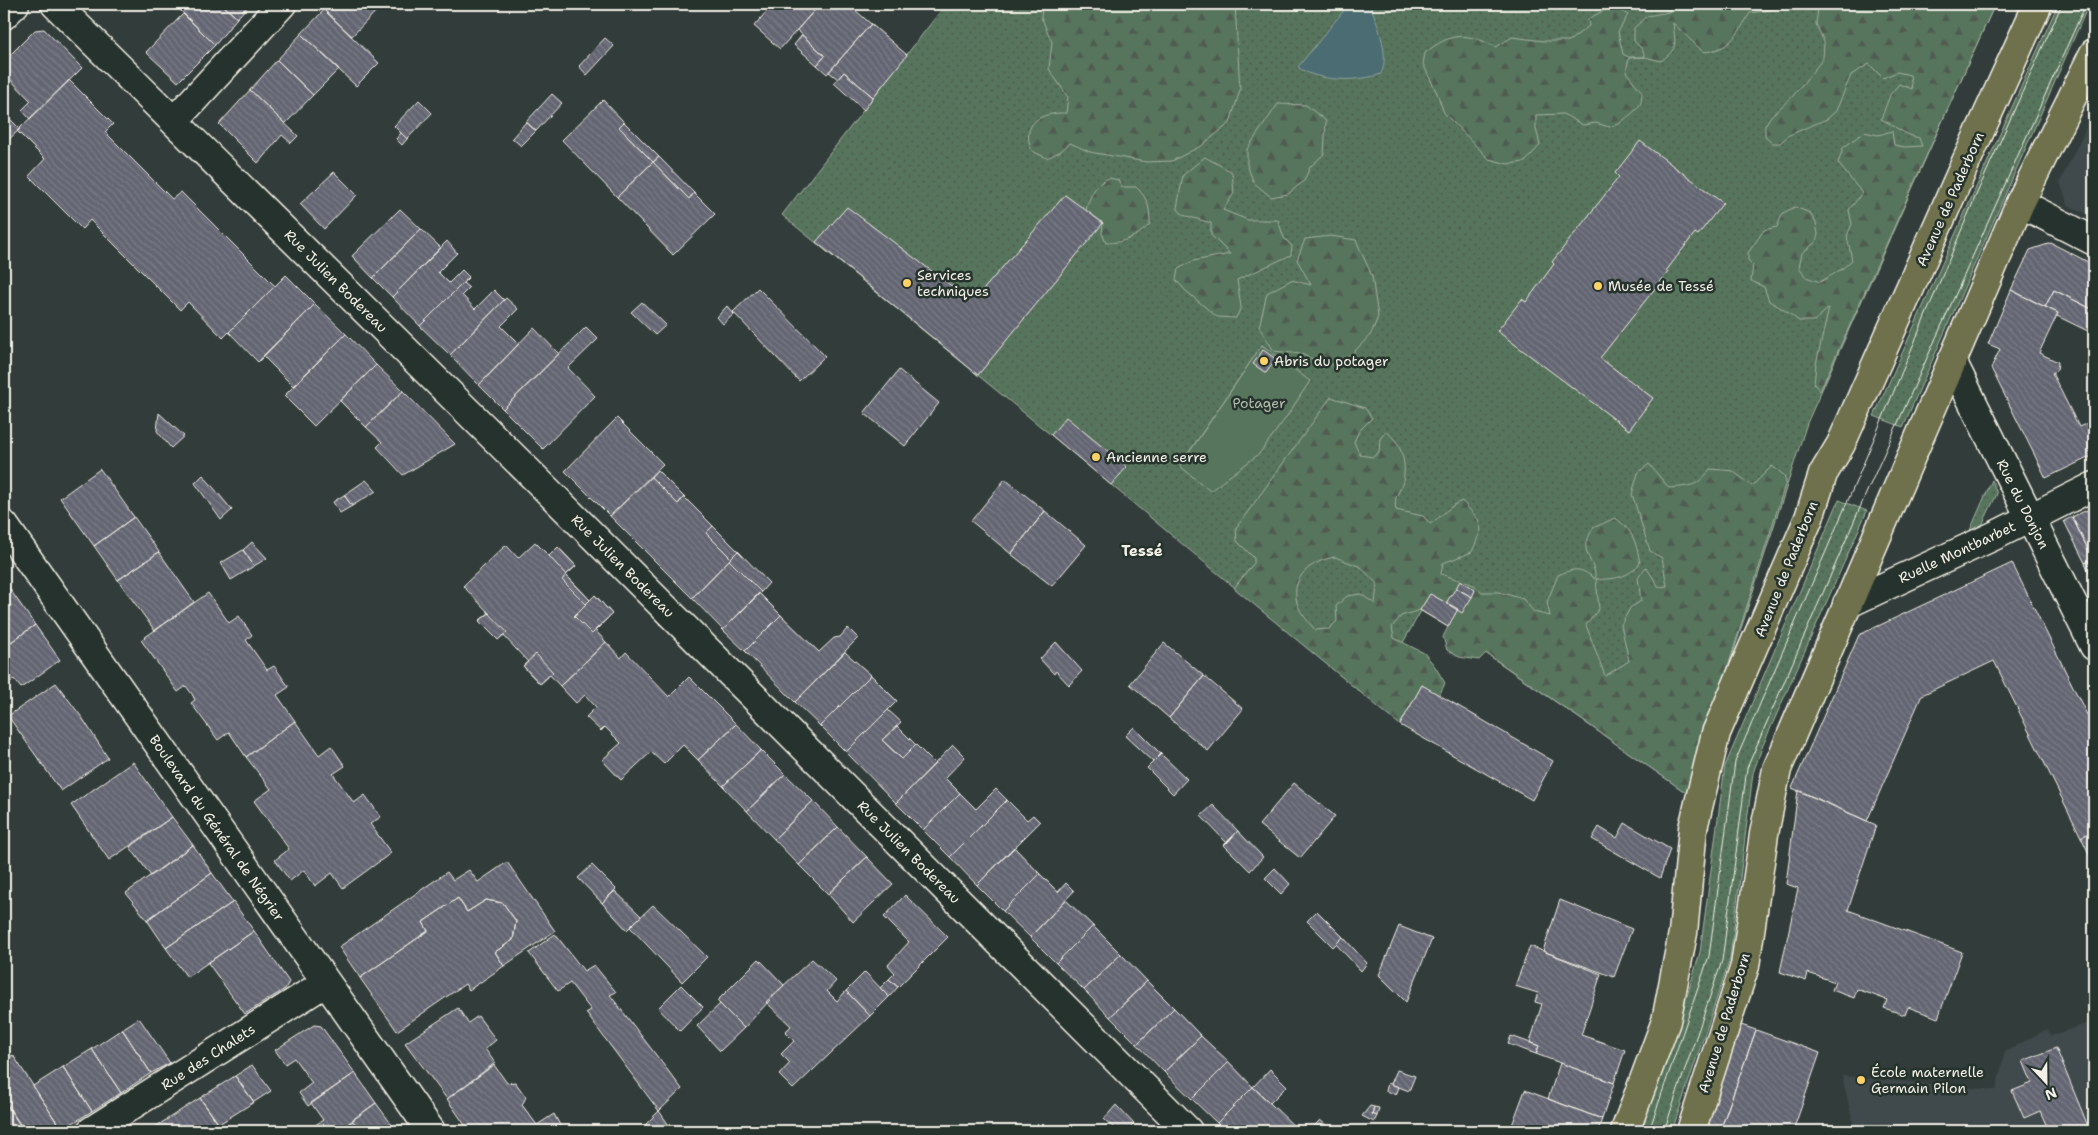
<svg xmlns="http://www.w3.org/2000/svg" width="2098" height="1135" viewBox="0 0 2098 1135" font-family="'Shantell Sans',sans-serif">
  <defs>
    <pattern id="grass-dots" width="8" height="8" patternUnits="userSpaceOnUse" patternTransform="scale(1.25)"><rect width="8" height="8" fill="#56745c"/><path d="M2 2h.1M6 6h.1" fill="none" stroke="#4f5c50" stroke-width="1.8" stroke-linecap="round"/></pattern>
    <pattern id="forest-firs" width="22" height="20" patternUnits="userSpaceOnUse" patternTransform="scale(1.25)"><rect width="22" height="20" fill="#56745c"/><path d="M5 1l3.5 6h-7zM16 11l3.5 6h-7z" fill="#4f5c50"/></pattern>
    <pattern id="building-back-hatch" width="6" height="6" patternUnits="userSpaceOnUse" patternTransform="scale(1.25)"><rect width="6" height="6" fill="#636572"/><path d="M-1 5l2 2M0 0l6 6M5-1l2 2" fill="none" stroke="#7a7c86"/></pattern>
  </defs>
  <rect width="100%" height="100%" fill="#323d3b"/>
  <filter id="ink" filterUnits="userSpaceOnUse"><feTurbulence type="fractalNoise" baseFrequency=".02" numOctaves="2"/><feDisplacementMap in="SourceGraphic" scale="10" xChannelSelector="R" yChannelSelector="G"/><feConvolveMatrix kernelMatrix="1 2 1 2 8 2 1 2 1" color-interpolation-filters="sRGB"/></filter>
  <g filter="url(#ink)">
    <path fill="#41494c" d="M2094 111V218L2068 205 2060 182Z
      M2094 1021V1131H1855L1842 1076 1996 1090 2005 1052 2047 1029 2051 1036Z"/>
    <path fill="url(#grass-dots)" stroke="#a5b2a2" fill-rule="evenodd" d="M946 4H1995L1807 423 1688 794 1448 627 1421 611 1370 700 1051 435 782 215ZM1262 345 1309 381 1285 419 1185 458Z
      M2058 4H2089L1903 427 1874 416Z
      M1992 480 1997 494 1981 527 1968 535Z
      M1839 500 1867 511 1763 745 1753 773 1730 959 1672 1131H1640L1682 1013 1700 952 1725 766Z"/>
    <path fill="url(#forest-firs)" stroke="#a5b2a2" fill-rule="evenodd" d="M1039 4H1235L1240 90 1230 123 1201 146 1172 161 1146 162 1090 152 1070 143 1061 151 1047 158 1032 151C1020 123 1041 112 1066 113L1068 97 1049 69 1052 42 1041 17 1042 8Z
      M1670 4H1775L1770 10 1750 13C1737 35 1730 50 1703 52L1673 23C1675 44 1679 48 1661 61L1645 57 1629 58 1626 72 1642 92 1641 103 1636 110 1619 124 1609 127 1596 123 1583 125 1563 114 1536 115V129L1540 145 1525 162 1508 164 1489 159 1444 113 1437 93 1423 64 1425 53C1451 32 1466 32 1496 47L1512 37 1544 41H1569L1589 26 1588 19 1612 6 1628 15 1618 32 1623 54 1628 57H1645L1642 49 1634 41V28L1647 16 1669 12Z
      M1788 4H1995L1820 391 1814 384 1816 364 1829 308 1814 321H1799L1786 311 1769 301 1764 287 1751 281 1753 265 1748 260V253L1764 230 1777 227 1783 213 1795 207 1810 213 1816 223 1818 234 1816 242 1802 253 1799 267 1806 277 1820 282 1842 269 1852 260 1847 236 1852 224 1849 210 1862 193 1838 163 1843 148 1864 132 1878 135 1892 131 1894 145 1905 147 1922 146 1919 138C1904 135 1894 125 1881 119L1890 95 1899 84 1912 89 1910 75 1897 72 1883 78 1869 64 1851 75 1836 111 1827 119 1789 135 1780 143H1772L1765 137V126L1770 117 1792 97 1823 59 1824 42 1816 24 1818 8 1807 4 1791 5Z
      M1278 104 1306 105 1326 121 1324 154 1310 167 1304 181 1288 194 1271 197 1254 183 1247 165V149Z
      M1205 157 1232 172 1234 193 1223 210 1248 220H1278L1284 238 1292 246 1291 255 1237 280 1241 307 1236 318 1217 317 1186 291 1176 280 1178 269 1193 261 1230 254 1211 235V223L1183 215 1177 208 1183 175Z
      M1109 178 1118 180 1122 187H1136C1148 198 1150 208 1150 224 1137 237 1124 243 1106 243L1102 233 1103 223 1086 210C1090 196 1095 183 1109 178Z
      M1331 236 1356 240 1372 276 1378 317 1371 334 1353 353 1329 366 1301 354 1274 351 1259 327 1267 293 1291 280 1311 285 1297 260 1305 239Z
      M1331 397 1365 408 1372 418 1359 431 1354 442 1360 455 1373 457 1379 452 1380 439 1386 431C1401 443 1407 461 1403 481 1400 494 1393 495 1396 510L1423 516 1430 524C1442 516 1449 506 1462 501L1478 519 1481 530 1472 552 1443 563 1441 574 1474 585 1482 592H1499L1523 599 1534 612 1550 616 1547 602 1558 575C1575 568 1580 567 1595 579 1597 567 1584 556 1586 543 1587 539 1591 532 1593 528L1615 518C1633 530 1636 542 1640 563 1630 577 1613 580 1596 579L1599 609 1586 625 1605 676 1629 661 1621 625 1630 608 1641 601 1638 578 1646 567 1659 587 1667 586 1662 558 1650 551 1632 494 1638 473 1649 464 1669 488C1690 486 1698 487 1710 469L1733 471 1752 486 1772 466 1784 475 1786 482 1688 794 1486 653 1479 660 1459 657 1447 650 1443 637 1448 627 1420 610 1401 616 1392 627 1394 638 1424 653 1434 665 1445 683 1439 696 1422 685 1400 725 1234 588 1254 563V558L1237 541 1236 528ZM1335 557 1361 567 1377 584 1375 604 1361 594 1347 596 1336 606 1337 621 1329 629 1315 630C1309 622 1300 613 1297 603 1290 576 1312 561 1335 557Z"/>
    <path fill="#56745c" stroke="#a5b2a2" d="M1262 345 1310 381 1285 419 1259 454 1210 491 1180 466Z"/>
    <path fill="#4c6c73" stroke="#8fa1a2" d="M1349 4H1368L1372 9C1378 27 1390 55 1381 74 1359 82 1317 82 1298 67Z"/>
    <path fill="url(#building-back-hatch)" stroke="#f4f1e8" d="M174 4H222L237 18 215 45Z
      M222 4H250L237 18Z
      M329 4H383L352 36 324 10Z
      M773 4H820L780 49 754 26Z
      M820 4H848L871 24 827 74 817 65 825 56 797 30Z
      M324 10 379 63 356 86 301 34Z
      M183 14 215 45 178 82 146 52Z
      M871 24 907 55 873 97 844 72 838 79 829 72Z
      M44 29 82 68 30 119 22 110 31 101 4 73V61L35 30Z
      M301 34 339 69 313 95 277 60Z
      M802 35 825 56 817 65 794 45Z
      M605 38 614 46 587 75 579 66Z
      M277 60 313 95 285 124 250 90Z
      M844 72 873 97 864 110 834 83Z
      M69 80 113 124 105 132 172 199 181 192 275 286 223 338 188 302 180 310 90 220 82 229 29 176 45 159 17 131Z
      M250 90 298 136 291 143 282 135 258 163 219 124Z
      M552 94 562 103 536 131 526 122Z
      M419 100 432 113 407 139 394 126Z
      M603 100 624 122 619 127 653 162 617 197 562 140Z
      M4 113 20 129 5 143 4 142Z
      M526 122 536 131 521 146 512 138Z
      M624 122 659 157 653 162 619 127Z
      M401 133 407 139 402 145 396 139Z
      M1640 141 1723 203 1698 235 1695 233 1666 271 1668 272 1600 358 1653 398 1629 430 1497 331 1522 299 1526 302 1554 264 1552 262 1619 177 1615 173Z
      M659 157 694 193 689 199 653 162Z
      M653 162 689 199 694 193 715 214 673 255 617 197Z
      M334 172 357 195 324 229 300 204Z
      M1065 195 1103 223 978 375 816 242 847 207 962 294 982 291Z
      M400 209 421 229 373 278 352 256Z
      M421 229 441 248 392 297 373 278Z
      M447 241 457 253 438 272 449 283 462 270 469 277 420 326 392 297Z
      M2051 243 2094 265V310L2054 290 2045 307 2011 290 2030 250Z
      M286 275 315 304 258 362 229 332Z
      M463 283 469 288 462 295 475 309 494 290 504 300 450 355 420 326Z
      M758 288 825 356 799 381 733 312Z
      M2011 290 2058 313 2039 353 2058 362 2057 370 2052 373 2079 427 2094 420V455L2046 478 1991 368 2000 349 1988 344Z
      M2054 290 2094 310V334L2057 316 2058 313 2045 307Z
      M506 298 518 309 501 326 519 344 479 385 450 355Z
      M642 302 666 325 655 335 631 312Z
      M315 304 346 334 293 386 263 356Z
      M727 306 734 314 723 324 717 317Z
      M586 327 598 339 568 368 595 396 543 449 503 409Z
      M534 328 559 354 503 409 479 385Z
      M346 334 376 365 314 426 284 396Z
      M1263 350 1276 359 1266 373 1253 364Z
      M376 365 403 391 366 427 340 401Z
      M899 370 939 403 905 446 864 413Z
      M403 391 455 444 403 475 377 447 382 442 366 427Z
      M159 413 184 436 171 448 157 431Z
      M1066 417 1127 467 1111 485 1051 435Z
      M617 418 663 464 610 516 565 471Z
      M100 469 134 517 94 546 60 498Z
      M657 470 684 497 678 504 651 477Z
      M203 475 232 510 221 520 195 483Z
      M651 477 678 504 684 497 713 526 706 533 731 558 692 598 610 516Z
      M1005 479 1045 511 1011 554 971 521Z
      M366 480 376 491 352 506 344 495Z
      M344 495 352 506 340 513 333 502Z
      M2094 507V558L2093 559 2072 517Z
      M1045 511 1086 545 1052 586 1011 554Z
      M134 517 159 552 118 580 94 546Z
      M2072 517 2093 559 2085 563 2064 521Z
      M713 526 738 551 731 558 706 533Z
      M252 542 267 558 254 566 243 550Z
      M535 542 549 556 558 547 576 566 566 575 590 600 595 595 612 614 595 630 606 642 560 686 550 675 540 684 523 666 528 662 503 635 498 640 479 621 489 613 463 586 506 545 518 558Z
      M558 547 576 566 566 575 549 556Z
      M243 550 254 566 231 580 221 563Z
      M738 551 769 583 761 592 729 560Z
      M159 552 194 602 155 631 118 580Z
      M2094 558V583L2085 563Z
      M729 560 761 592 723 630 692 598Z
      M2012 563 2094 729V831L2081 837 1994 661 1922 695 1867 821 1792 788 1859 635Z
      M566 575 590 600 586 604 562 580Z
      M4 581 35 625 4 647Z
      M1460 581 1475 590 1472 597 1456 588Z
      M1456 588 1472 597 1462 613 1446 603Z
      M208 593 229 623 239 616 252 635 246 640 267 670 274 666 289 687 277 695 295 721 246 757 229 732 218 740 191 703 195 700 192 694 186 686 178 692 141 640Z
      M759 593 781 615 745 651 723 630Z
      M1430 594 1458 609 1448 627 1420 610Z
      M595 595 612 614 592 634 574 616Z
      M489 613 507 632 498 640 479 621Z
      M781 615 819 652 834 638 840 637 848 628 858 638 795 702 745 651Z
      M35 625 60 660 21 688 14 679 4 687V647Z
      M606 642 621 658 626 652 669 697 689 677 736 724 698 760 683 745 664 764 651 752 621 780 602 760 621 743 605 727 601 731 586 717 596 707 585 695 576 703 560 686Z
      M1056 642 1082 671 1069 685 1056 671 1054 674 1040 659Z
      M1164 643 1204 676 1169 718 1130 684Z
      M845 652 871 675 820 726 795 702Z
      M536 654 553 672 540 684 523 666Z
      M871 675 897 701 846 752 820 726Z
      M1204 676 1243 709 1208 751 1169 718Z
      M56 683 83 719 108 758 61 791 8 716Z
      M1422 685 1553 761 1532 800 1400 725Z
      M888 710 901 722 882 740 902 759 916 745 935 764 896 803 846 752Z
      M295 721 319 755 331 746 345 766 333 774 354 803 365 795 381 817 370 824 391 853 343 888 332 873 315 886 304 870 290 881 275 860 289 849 254 801 271 789 246 757Z
      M736 724 761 750 723 786 698 760Z
      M897 726 916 745 902 759 882 740Z
      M1134 727 1161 754 1153 762 1125 736Z
      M953 745 965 757 945 778 960 793 923 830 896 803Z
      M761 750 785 774 747 811 723 786Z
      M1161 754 1187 779 1173 794 1147 768Z
      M133 762 172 817 109 860 71 805Z
      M785 774 813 801 774 839 747 811Z
      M1294 783 1335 816 1300 858 1259 825Z
      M996 789 1007 800 950 857 923 830 960 793 976 809Z
      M1798 790 1876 825 1848 910 1962 952 1938 1018 1908 1007 1905 1015 1884 1008 1887 1000 1857 989 1854 998 1832 990 1835 982 1808 973 1806 981 1780 972 1798 888 1786 884Z
      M1007 800 1027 820 1033 815 1040 822 977 885 950 857Z
      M813 801 838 827 799 865 774 839Z
      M1213 805 1238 831 1227 843 1201 816Z
      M172 817 193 845 151 876 130 847Z
      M1625 823 1670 849 1660 878 1592 839 1599 827 1617 838Z
      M838 827 867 857 828 894 799 865Z
      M1238 831 1263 857 1250 871 1224 845Z
      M2094 831V864L2081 837Z
      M193 845 212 873 147 920 126 893Z
      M1014 847 1040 874 1003 911 977 885Z
      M867 857 893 884 853 922 828 894Z
      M507 862 555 931 504 966 495 952 513 940 516 921 503 903 486 900 467 912 458 898 423 922 428 931 360 978 339 947 447 872 453 880 469 870 478 882Z
      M592 865 616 889 602 903 578 878Z
      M1275 868 1290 884 1281 894 1265 878Z
      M212 873 233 902 166 948 147 920Z
      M1040 874 1058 892 1066 883 1074 891 1030 937 1003 911Z
      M615 891 641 916 627 930 602 903Z
      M905 895 948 937 898 987 889 979 895 973 888 965 909 942 884 917Z
      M458 898 467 912 486 900 503 903 516 921 513 940 495 952 504 966 469 990 465 984 397 1031 360 978 428 931 423 922Z
      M1066 900 1093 926 1056 963 1030 937Z
      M1560 900 1632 929 1614 977 1543 951Z
      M233 902 254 931 187 977 166 948Z
      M653 905 707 957 682 982 630 927Z
      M1317 911 1343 937 1333 947 1307 921Z
      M1093 926 1121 954 1084 990 1056 963Z
      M1399 926 1432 939 1406 1002 1379 975Z
      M254 931 289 982 285 989 245 1014 208 963Z
      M555 934 584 971 594 965 616 992 610 995 682 1089 659 1111 586 1013 591 1010 570 983 558 991 529 953Z
      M1343 937 1367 963 1361 971 1336 944Z
      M1530 946 1601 974 1581 1035 1625 1050 1614 1083 1536 1054 1539 1046 1530 1042 1542 1004 1535 1002 1538 993 1515 986Z
      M1121 954 1147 981 1110 1017 1084 990Z
      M759 959 784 985 744 1028 717 1001Z
      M812 959 836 981 827 991 837 1001 846 991 870 1016 793 1089 779 1075 790 1063 781 1054 794 1041 785 1032 791 1026 766 1002Z
      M865 972 889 997 870 1016 846 991Z
      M889 979 898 987 889 997 880 988Z
      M1147 981 1174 1008 1137 1044 1110 1017Z
      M681 985 703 1007 680 1031 658 1008Z
      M720 1004 744 1028 720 1051 697 1026Z
      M458 1008 468 1023 478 1016 496 1040 485 1049 495 1063 447 1099 405 1043Z
      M1174 1008 1201 1036 1164 1072 1137 1044Z
      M139 1018 170 1063 151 1073 122 1029Z
      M314 1025 321 1026 355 1073 308 1106 299 1093 312 1083 294 1058 285 1064 275 1050Z
      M1741 1025 1756 1030 1720 1131H1704Z
      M122 1029 151 1073 121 1093 92 1049Z
      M1756 1030 1820 1053 1793 1131H1720Z
      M1201 1036 1229 1062 1192 1099 1164 1072Z
      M1511 1036 1539 1046 1536 1054 1508 1044Z
      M2056 1048 2090 1131H2049L2040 1111 2024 1118 2012 1091 2032 1083 2023 1061Z
      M92 1049 121 1093 92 1111 63 1067Z
      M13 1055 62 1130 60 1131H24L4 1099V1061Z
      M1229 1062 1253 1087 1217 1123 1192 1099Z
      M1560 1063 1614 1083 1602 1119 1548 1099Z
      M252 1065 271 1091 254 1102 235 1076Z
      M494 1065 507 1083 515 1082 526 1097 522 1105 537 1125 554 1114 563 1131H469L447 1099Z
      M63 1067 92 1111 62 1130 33 1086Z
      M1270 1069 1287 1086 1270 1103 1253 1087Z
      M1397 1070 1415 1076 1409 1091 1391 1084Z
      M355 1073 376 1103 338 1131H306L323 1120 311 1103Z
      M235 1076 254 1102 219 1124 200 1098Z
      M1388 1083 1399 1087 1396 1095 1386 1091Z
      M1253 1087 1270 1103 1299 1131H1225L1217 1123Z
      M1525 1090 1602 1119 1598 1131H1520L1511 1128Z
      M200 1098 223 1131H149L175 1114Z
      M5 1103 24 1131H4V1104Z
      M376 1103 392 1125 397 1131H361L353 1121 352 1120Z
      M1116 1105 1134 1124 1127 1131H1117L1104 1119Z
      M1370 1106 1374 1107 1372 1114 1377 1116 1374 1122 1362 1116Z
      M1374 1107 1379 1108 1377 1116 1372 1114Z
      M659 1111 673 1131H644L642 1128Z
      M1320 1120 1333 1131H1309Z
      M353 1121 361 1131H348L345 1127Z"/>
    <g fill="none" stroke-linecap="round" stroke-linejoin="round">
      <g stroke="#f4f1e8" stroke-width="31">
        <path id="minor" d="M55 4 537 480 1188 1131
          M4 15 15 4
          M174 121 282 4
          M2020 203 2094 241
          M1952 361 2094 646
          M4 525 431 1131
          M1847 604 1996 535 2094 486
          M91 1131 325 983"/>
      </g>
      <g stroke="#f4f1e8" stroke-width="31">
        <path id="primary" d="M1625 1131 1666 1021 1683 933 1693 828 1716 733 1809 518 1823 474 1841 444 1965 164 2038 4
          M1691 1131 1745 966 1764 834 1777 769 2020 203 2094 53"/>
      </g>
      <use href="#minor" stroke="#26332d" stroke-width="28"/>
      <use href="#primary" stroke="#6e714b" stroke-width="28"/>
      <path stroke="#f4f1e8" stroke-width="1" d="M1649 1131 1709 956 1735 762 1852 491 1977 193 2062 4
        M1664 1131 1722 961 1747 768 1865 496 2086 4"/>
    </g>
  </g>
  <g fill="#ffd166" stroke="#26332d" stroke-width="2">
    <circle cx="907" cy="283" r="5"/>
    <circle cx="1598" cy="286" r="5"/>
    <circle cx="1264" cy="361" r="5"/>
    <circle cx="1096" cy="457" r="5"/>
    <circle cx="1861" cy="1080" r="5"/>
  </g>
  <g text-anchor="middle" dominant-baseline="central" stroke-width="5" stroke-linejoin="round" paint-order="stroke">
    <g font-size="14" fill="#f4f1e8" stroke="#26332d">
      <text transform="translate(1950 199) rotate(-66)">Avenue de Paderborn</text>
      <text transform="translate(336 281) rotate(45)">Rue Julien Bodereau</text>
      <text transform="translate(2023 504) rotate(63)">Rue du Donjon</text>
      <text transform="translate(1957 552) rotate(-25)">Ruelle Montbarbet</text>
      <text transform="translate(623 566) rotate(45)">Rue Julien Bodereau</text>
      <text transform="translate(1786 569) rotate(-68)">Avenue de Paderborn</text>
      <text transform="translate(217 828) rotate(55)">Boulevard du Général de Négrier</text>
      <text transform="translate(909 852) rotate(45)">Rue Julien Bodereau</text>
      <text transform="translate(1724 1023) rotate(-73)">Avenue de Paderborn</text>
      <text transform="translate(208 1057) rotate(-33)">Rue des Chalets</text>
    </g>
    <g font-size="14" fill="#f4f1e8" stroke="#26332d" text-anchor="start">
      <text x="917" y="275">Services<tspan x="917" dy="16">techniques</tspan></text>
      <text x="1608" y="286">Musée de Tessé</text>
      <text x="1274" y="361">Abris du potager</text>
      <text x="1106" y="457">Ancienne serre</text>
      <text x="1871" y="1072">École maternelle<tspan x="1871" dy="16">Germain Pilon</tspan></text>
    </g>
    <g font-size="14" fill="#b5bfb0" stroke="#26332d">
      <text x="1259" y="403">Potager</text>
    </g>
    <g font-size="15" font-weight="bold" fill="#f4f1e8" stroke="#26332d">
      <text x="1142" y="551">Tessé</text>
    </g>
  </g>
  <rect width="2098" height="1135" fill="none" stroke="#26332d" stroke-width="20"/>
  <rect x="10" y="10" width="2078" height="1115" fill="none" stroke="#f4f1e8" stroke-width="2" filter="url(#ink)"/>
  <g transform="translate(2046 1082) rotate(158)" stroke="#26332d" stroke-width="4" paint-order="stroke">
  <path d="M0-4L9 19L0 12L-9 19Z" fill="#f4f1e8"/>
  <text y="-8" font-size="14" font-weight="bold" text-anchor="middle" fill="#f4f1e8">N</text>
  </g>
</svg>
